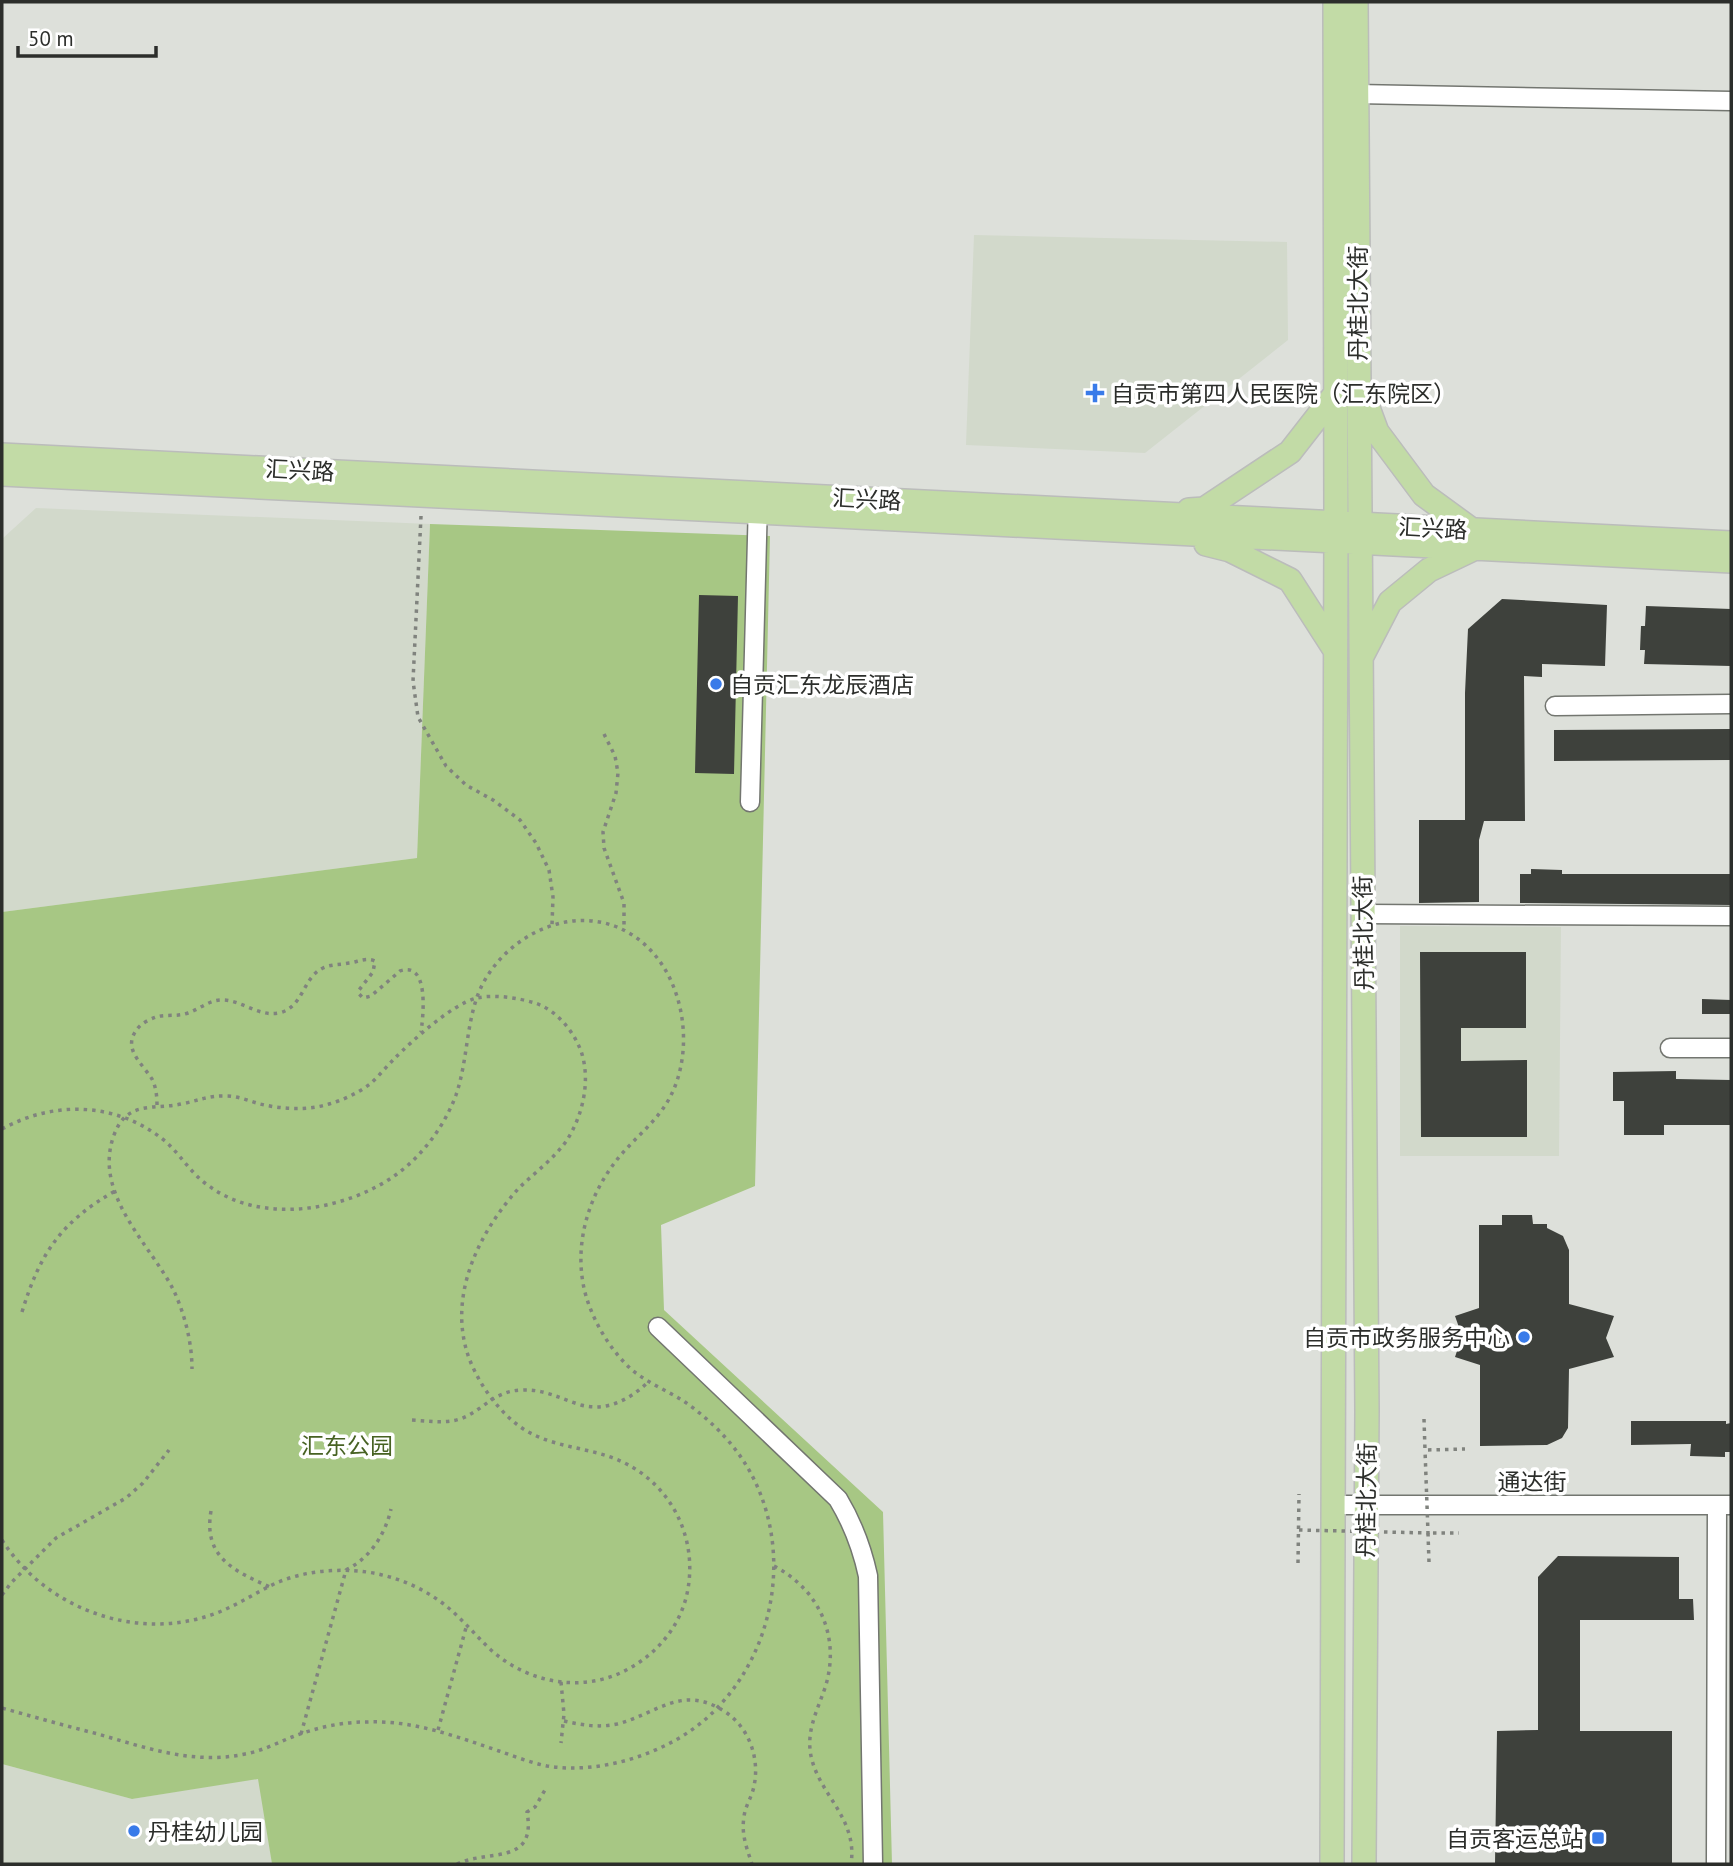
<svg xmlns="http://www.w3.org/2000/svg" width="1733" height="1866" viewBox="0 0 1733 1866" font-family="'PT Sans','Noto Sans SC',sans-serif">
  <rect width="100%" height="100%" fill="#dde0da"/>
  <path fill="#d2d9cb" d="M974 235 1287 242 1288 340 1145 453 966 445Z
    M36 508 430 524 417 858 2 912V539Z
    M1400 926 1561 927 1559 1156H1400Z
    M2 1764 132 1799 259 1778 272 1864H2Z"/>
  <path fill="#a7c784" d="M430 524 770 536 755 1186 661 1225 664 1310 883 1512 892 1864H272L258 1779 132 1799 2 1764V912L417 858Z"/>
  <path fill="#3e413c" d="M699 595 738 596 734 774 695 773Z
    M1502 599 1607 605 1605 666 1542 664V677L1524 676 1525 821H1484L1479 840V902L1419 903V820H1465V693L1468 629Z
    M1646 606 1731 609V666L1644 664 1645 650H1640L1641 626H1645Z
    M1731 729V760L1554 761V730Z
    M1531 869 1562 870V874H1731V905L1520 903V874H1531Z
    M1420 952H1526V1028H1461V1061L1527 1060V1137H1421Z
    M1702 999 1731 1000V1014H1702Z
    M1676 1071V1079L1731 1080V1125H1664V1135H1624V1101H1613V1072Z
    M1502 1215H1532L1533 1224H1547V1228L1563 1236 1569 1250V1304L1614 1316 1606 1338 1614 1357 1569 1369 1568 1428 1562 1438 1547 1445 1480 1446V1365L1455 1357 1462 1336 1455 1316 1479 1308V1225H1502Z
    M1631 1421H1726V1424L1731 1423V1452H1725V1457L1690 1456 1691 1444 1631 1445Z
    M1558 1556 1679 1557V1599H1693L1694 1620H1580V1731H1672V1864H1495L1497 1731 1538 1730V1577Z"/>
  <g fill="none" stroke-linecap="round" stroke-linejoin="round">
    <g stroke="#737670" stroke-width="21">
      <path id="minor" d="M1356 94 1731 101
        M1555 706 1731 704
        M750 802 758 501
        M1363 914 1731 916
        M1670 1048H1731
        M658 1327 838 1499C853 1524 862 1548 868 1576L873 1864
        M1333 1505H1731
        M1716 1864 1717 1505"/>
    </g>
    <g stroke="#bbbcbb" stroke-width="26">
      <path id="major" d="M1356 2 1367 1411 1364 1864
        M1364 397 1377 432 1424 495 1472 530
        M2 455 1731 543
        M2 474 1731 561
        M1189 510 1204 509 1290 452 1336 393
        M1206 544 1230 550 1290 580 1335 650
        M1362 656 1390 602 1429 570 1471 550
        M1332 1864 1336 523 1335 2"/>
    </g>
    <path stroke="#80837e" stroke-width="3.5" stroke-dasharray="3.5 5" stroke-linecap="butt" d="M421 516 413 681 418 717 446 766 466 785 493 800 520 820 536 843 549 870 553 897 552 925
      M604 734 615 756 618 773 616 793 603 832 604 848 624 903V930
      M157 1105C157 1096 156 1087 152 1079 142 1063 121 1048 138 1028 142 1023 150 1019 156 1017 166 1014 177 1017 188 1013 200 1009 209 1000 222 1000 242 1000 258 1017 279 1013 304 1007 302 978 323 968 331 964 340 965 349 963 358 962 366 957 375 961L373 972 359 990V994L363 998 371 996 400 971C430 960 423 1018 421 1032
      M2 1129C55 1100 117 1102 165 1141 181 1155 191 1174 209 1186 262 1225 346 1211 397 1174 423 1155 445 1125 456 1095 467 1063 466 1029 477 997 498 939 571 899 629 933 683 964 698 1047 669 1099 657 1121 636 1137 620 1156 588 1194 572 1247 586 1296 594 1323 611 1351 632 1370 648 1383 668 1391 685 1402 698 1411 712 1423 723 1435 798 1514 787 1644 709 1716 669 1753 601 1775 547 1766 531 1763 514 1756 499 1751 455 1736 413 1720 366 1722 341 1722 315 1728 292 1737 277 1743 262 1751 245 1754 195 1765 146 1748 98 1734 66 1726 34 1717 2 1708
      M22 1312C40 1253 61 1222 115 1191
      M1424 1419 1425 1450 1465 1449
      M412 1420C429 1421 444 1424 460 1419 483 1411 494 1390 523 1390 544 1389 561 1399 581 1405 607 1412 631 1399 649 1381
      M211 1511C203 1557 234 1571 270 1587
      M2 1540C46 1609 136 1642 214 1614 236 1606 255 1593 276 1583 304 1571 337 1568 367 1572 394 1576 419 1586 441 1602 460 1616 474 1634 491 1650 529 1684 585 1694 630 1668 657 1653 678 1628 686 1598 701 1539 670 1479 613 1458 584 1447 553 1447 525 1430 501 1415 479 1385 469 1358 447 1297 478 1234 518 1189 534 1173 554 1159 567 1140 583 1115 591 1080 581 1051 573 1030 556 1010 535 1003 518 998 495 994 477 998 452 1004 413 1040 394 1059 386 1067 378 1077 370 1084 358 1093 343 1100 329 1104 306 1111 282 1109 260 1104 249 1101 238 1096 226 1096 210 1095 197 1101 181 1104 153 1110 127 1100 114 1135 92 1194 151 1245 174 1291 185 1315 192 1343 192 1369
      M1429 1562 1428 1533H1459
      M1298 1563 1299 1494
      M774 1566C820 1590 841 1638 825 1688 817 1711 806 1731 811 1756 819 1795 858 1818 851 1864
      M2 1595 11 1583 56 1538 126 1498 143 1483 169 1450
      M561 1682 564 1714 561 1743
      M564 1721C582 1725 599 1728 617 1724 657 1714 681 1684 724 1711 749 1727 760 1758 754 1786 752 1797 745 1806 744 1817 741 1834 747 1849 752 1864
      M438 1730 467 1624
      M301 1734 346 1570C370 1558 385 1535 391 1509
      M457 1864C488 1849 537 1866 527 1812L535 1807 545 1790"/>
    <use href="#minor" stroke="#fff" stroke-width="18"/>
    <use href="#major" stroke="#c2dba6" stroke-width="23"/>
    <path stroke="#80837e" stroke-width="3.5" stroke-dasharray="3.5 5" stroke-linecap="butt" d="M1299 1530 1428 1533 1425 1450"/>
  </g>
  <g fill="#397be9" stroke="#fff" stroke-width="2.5">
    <path d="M1091.5 382.5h7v7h7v7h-7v7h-7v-7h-7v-7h7z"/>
    <circle cx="716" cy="684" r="7"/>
    <circle cx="1524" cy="1337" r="7"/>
    <circle cx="134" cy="1831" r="7"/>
    <rect x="1591" y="1831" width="14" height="14" rx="3.5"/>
  </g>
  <g text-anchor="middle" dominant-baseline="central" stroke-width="7" stroke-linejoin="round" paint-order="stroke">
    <g font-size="23" fill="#2c2e2b" stroke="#fff">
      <text transform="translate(1357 303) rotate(-90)">丹桂北大街</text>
      <text transform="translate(300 470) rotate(3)">汇兴路</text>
      <text transform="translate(867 499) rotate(3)">汇兴路</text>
      <text transform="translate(1433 528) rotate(3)">汇兴路</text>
      <text transform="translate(1363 933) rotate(-91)">丹桂北大街</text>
      <text x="1532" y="1481">通达街</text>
      <text transform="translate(1366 1500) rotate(-89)">丹桂北大街</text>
    </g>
    <g font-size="23" fill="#2c2e2b" stroke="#fff" text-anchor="start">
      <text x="1111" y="393">自贡市第四人民医院（汇东院区）</text>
      <text x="730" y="684">自贡汇东龙辰酒店</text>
      <text x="1510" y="1337" text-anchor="end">自贡市政务服务中心</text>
      <text x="148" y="1831">丹桂幼儿园</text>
      <text x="1584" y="1838" text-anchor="end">自贡客运总站</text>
    </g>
    <g font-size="23" fill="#476223" stroke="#fff">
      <text x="347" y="1445">汇东公园</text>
    </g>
  </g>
  <rect width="1733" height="1866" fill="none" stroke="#2c2e2b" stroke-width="7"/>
  <path d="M18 46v10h138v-10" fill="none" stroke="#2c2e2b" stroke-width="3.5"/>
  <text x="28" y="46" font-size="21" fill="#2c2e2b" stroke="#ffffff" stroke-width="5" paint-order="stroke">50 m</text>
</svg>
